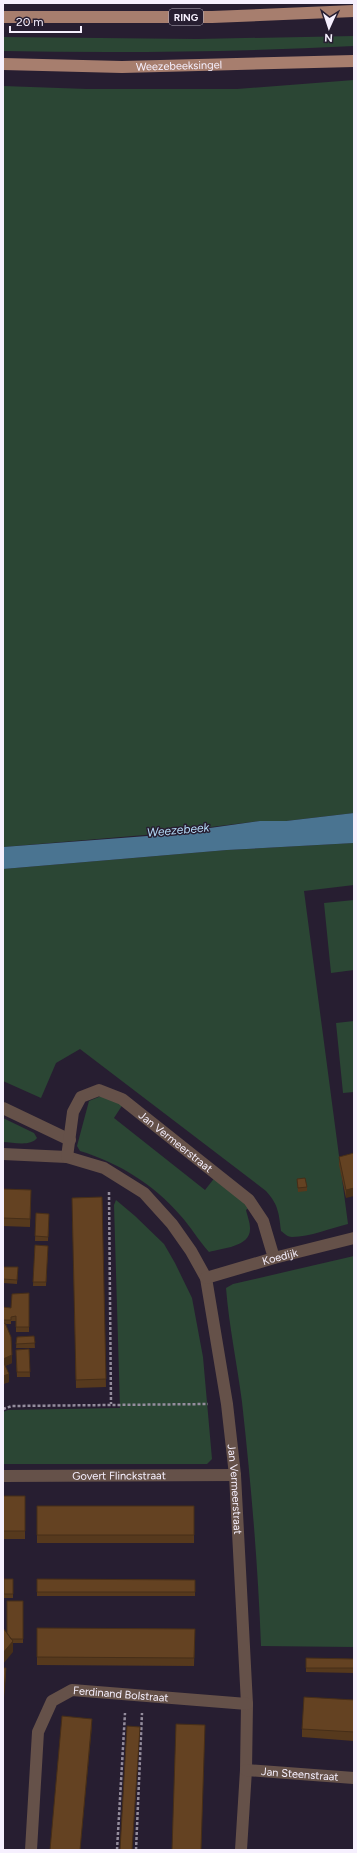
<svg xmlns="http://www.w3.org/2000/svg" width="357" height="1853" viewBox="0 0 357 1853" font-family="Figtree,sans-serif">
  <rect width="100%" height="100%" fill="#271e31"/>
  <path fill="#2b4634" d="M354 36V46C237 52 120 53 3 51V37L197 39Z
    M354 80V813L286 821H260L145 835 3 847V86L87 89H237Z
    M354 843V885L304 891 348 1224C331 1228 310 1237 292 1237 288 1237 285 1234 281 1231 279 1213 278 1204 266 1191L80 1049 56 1063 41 1098 3 1081V869L227 850Z
    M354 900V970L331 973 324 903Z
    M354 1021V1092L343 1093 336 1023Z
    M101 1096 123 1104 114 1118 205 1190 216 1176 251 1206 246 1210C247 1215 250 1222 250 1228 251 1247 222 1248 209 1252 198 1240 191 1227 180 1215 153 1184 119 1163 80 1151L77 1146 89 1101Z
    M3 1118 34 1133 37 1138C30 1147 13 1142 3 1142Z
    M116 1200 135 1216 164 1244 175 1263 192 1298 203 1357 212 1459 207 1464H3V1412L8 1410 120 1408 114 1205Z
    M354 1256V1647L261 1646C258 1565 251 1483 242 1402 237 1364 229 1326 226 1288L233 1284Z"/>
  <path fill="#4a7491" d="M354 813V843L227 850 3 869V847L160 835 260 821H286Z"/>
  <g fill="none" stroke-linecap="round" stroke-linejoin="round">
    <path stroke="#948d9d" stroke-width="2.5" stroke-dasharray="3 2" stroke-linecap="butt" d="M109 1192 111 1404
      M3 1409 12 1406 208 1404
      M117 1850 125 1713
      M136 1850 142 1713"/>
    <g stroke="#655149" stroke-width="12">
      <path d="M3 1108 70 1140"/>
      <path id="s1" d="M3 1154 67 1157 104 1168 144 1193 172 1224 191 1251 206 1278 227 1404 235 1475 247 1704 246 1770 241 1850"/>
      <path id="s2" d="M67 1157 73 1112 81 1097 99 1090 122 1099 249 1200 263 1221 274 1258"/>
      <path id="s3" d="M206 1278 274 1258 354 1238"/>
      <path id="s4" d="M3 1476 235 1475"/>
      <path id="s5" d="M246 1770 354 1778"/>
      <path id="s6" d="M31 1850 38 1732 52 1701 72 1690 247 1704"/>
    </g>
    <g stroke="#a77e6e" stroke-width="12">
      <path d="M3 17H212L354 11"/>
      <path id="s7" d="M3 64 122 67 354 61"/>
    </g>
  </g>
  <path fill="#56391d" d="M354 1153 346 1198 339 1165V1157Z
    M297 1179 307 1187V1191L298 1192Z
    M3 1189 31 1190 30 1227 3 1226Z
    M102 1197 106 1387 76 1388 72 1198Z
    M36 1213 49 1214 48 1241H35Z
    M35 1245 48 1246 46 1286H33Z
    M3 1267H18L17 1284 3 1283Z
    M29 1293V1332H16V1321H11V1324H6L12 1363 5 1366 9 1382 3 1384V1307L11 1308Z
    M34 1336 35 1348H16L17 1337Z
    M29 1349 30 1377H17L16 1350Z
    M3 1496H25V1539H3Z
    M37 1506H194V1543H37Z
    M4 1579H13V1598H4Z
    M37 1579 195 1580V1596H37Z
    M23 1601V1643H13V1652L7 1633Z
    M37 1628 195 1629 194 1666 37 1665Z
    M306 1658 354 1659V1673L306 1672Z
    M354 1700V1741L302 1737V1729Z"/>
  <path fill="#462e18" d="M354 1188V1196L346 1198V1190Z
    M12 1355V1363L3 1367V1359Z
    M9 1374V1382L3 1384V1376Z
    M13 1641V1652L3 1664V1653Z
    M6 1668V1676L3 1709V1701Z
    M92 1719V1727L80 1850Z"/>
  <path fill="#644222" stroke="#462e18" d="M354 1153V1188L346 1190 339 1157Z
    M305 1178 307 1187 298 1188 297 1179Z
    M3 1189 31 1190 30 1219 3 1218Z
    M102 1197 106 1379 76 1380 72 1198Z
    M36 1213 49 1214 48 1237 35 1236Z
    M35 1245 48 1246 46 1282H33Z
    M3 1267H18L17 1280 3 1279Z
    M29 1293V1327H16V1316L11 1317V1320H3V1307L11 1308 12 1294Z
    M5 1323 11 1337 12 1355 3 1359V1324Z
    M34 1336 35 1343 16 1344 17 1337Z
    M29 1349 30 1372H17L16 1350Z
    M3 1361 9 1374 3 1376Z
    M3 1496H25V1531H3Z
    M37 1506H194V1535H37Z
    M4 1579H13V1594H4Z
    M37 1579 195 1580V1592H37Z
    M7 1601H23V1639H11L7 1633Z
    M3 1628 13 1641 3 1653Z
    M37 1628 195 1629 194 1658 37 1657Z
    M306 1658 354 1659V1668H306Z
    M3 1668H6L3 1701Z
    M304 1697 354 1700V1732L302 1729Z
    M62 1716 92 1719 80 1850H50Z
    M176 1724 205 1725 201 1850H172Z
    M127 1726 140 1727 132 1850H120Z"/>
  <g text-anchor="middle" dominant-baseline="central" stroke-width="3" stroke-linejoin="round" paint-order="stroke">
    <rect fill="#271e31" stroke="#b8b1c0" stroke-width="1" x="169" y="9" width="34" height="16" rx="3"/>
    <g font-size="10" font-weight="bold" fill="#f6f0fe">
      <text x="186" y="17">RING</text>
    </g>
    <g font-size="11" fill="#f6f0fe" stroke="#271e31">
      <text stroke="none"><textPath href="#s7" startOffset="176">Weezebeeksingel</textPath></text>
      <text stroke="none"><textPath href="#s2" startOffset="175">Jan Vermeerstraat</textPath></text>
      <text stroke="none"><textPath href="#s3" startOffset="77">Koedijk</textPath></text>
      <text stroke="none"><textPath href="#s4" startOffset="116">Govert Flinckstraat</textPath></text>
      <text stroke="none"><textPath href="#s1" startOffset="469">Jan Vermeerstraat</textPath></text>
      <text stroke="none"><textPath href="#s6" startOffset="224">Ferdinand Bolstraat</textPath></text>
      <text stroke="none"><textPath href="#s5" startOffset="54">Jan Steenstraat</textPath></text>
    </g>
    <g font-size="12" font-style="italic" fill="#b3d9f6" stroke="#271e31">
      <text transform="translate(178 830) rotate(-5)">Weezebeek</text>
    </g>
  </g>
  <rect width="357" height="1853" fill="none" stroke="#f6f0fe" stroke-width="8"/>
  <g transform="translate(329 28) rotate(183)" stroke="#271e31" stroke-width="3" paint-order="stroke">
  <path d="M0-3L7 15L0 10L-7 15Z" fill="#f6f0fe"/>
  <text y="-6" font-size="11" font-weight="bold" text-anchor="middle" fill="#f6f0fe">N</text>
  </g>
  <path d="M10 26v6h71v-6" fill="none" stroke="#f6f0fe" stroke-width="2"/>
  <text x="16" y="26" font-size="12" fill="#f6f0fe" stroke="#271e31" stroke-width="3" paint-order="stroke">20 m</text>
</svg>
